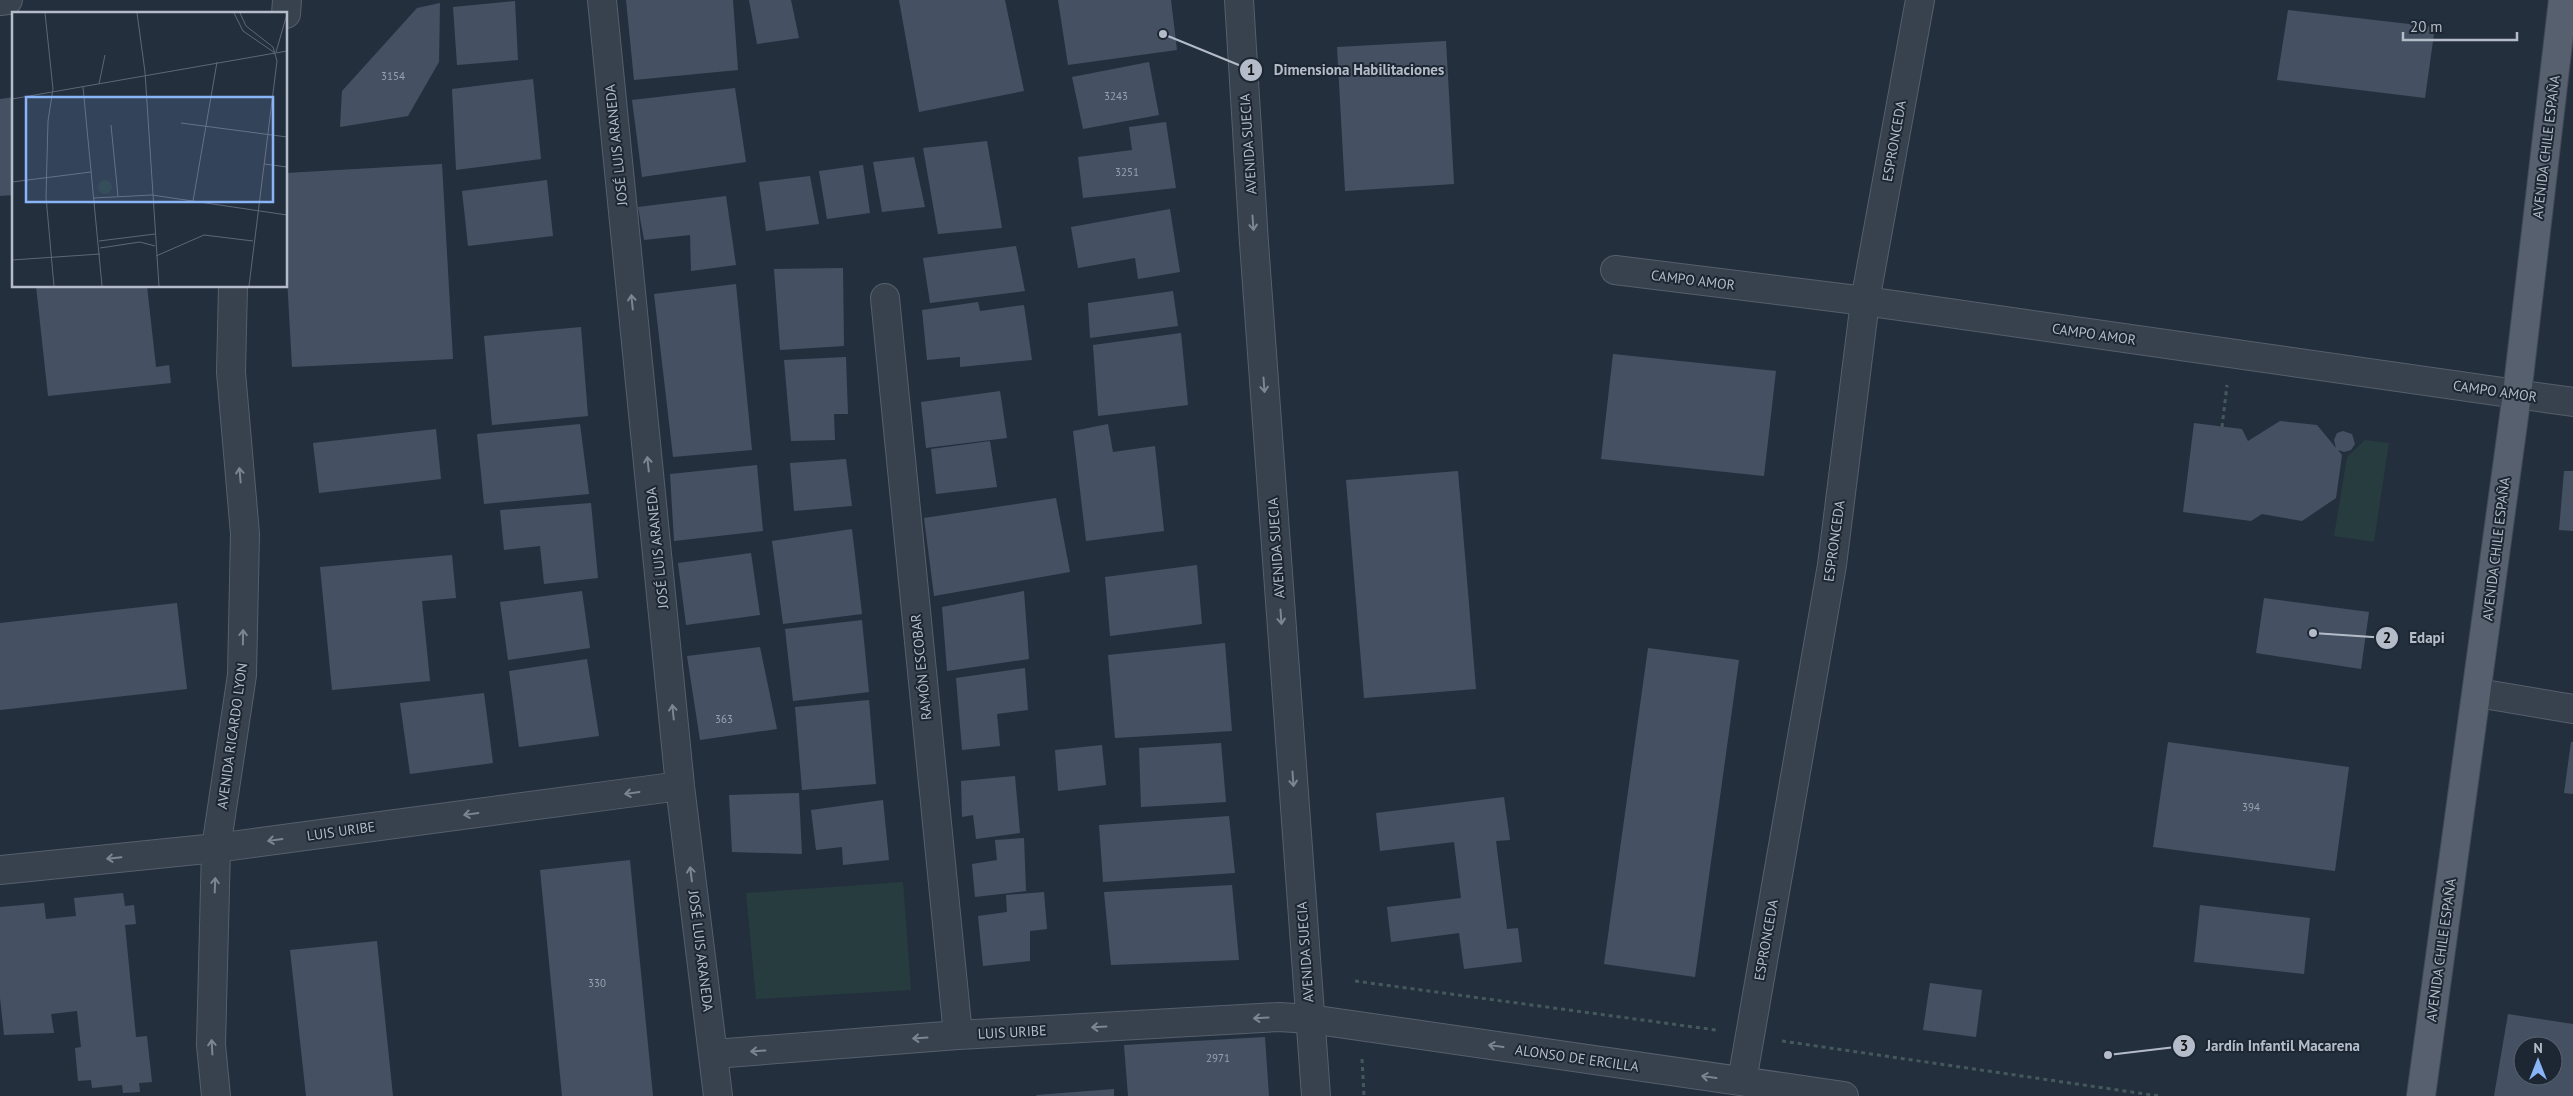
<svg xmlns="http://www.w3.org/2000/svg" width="2573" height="1096" viewBox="0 0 2573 1096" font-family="'PT Sans',sans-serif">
  <rect width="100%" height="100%" fill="#242f3e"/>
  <path fill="#263c3f" d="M2365 440 2389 443 2374 542 2334 536 2347 457Z
    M903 882 911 990 756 999 746 893Z"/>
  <path fill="#455162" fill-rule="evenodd" d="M626 0H733L738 70 634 80Z
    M749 0H791L799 38 757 44Z
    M899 0H1005L1024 91 919 112Z
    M1058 0H1171L1177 50 1068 65Z
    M515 1 518 60 457 65 453 7Z
    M440 3 439 62 408 116 340 127 342 91 417 8Z
    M2288 10 2435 27 2425 98 2277 80Z
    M1446 41 1454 184 1345 191 1337 47Z
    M1149 62 1159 115 1083 129 1072 77Z
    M533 79 541 159 456 170 452 89Z
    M735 88 746 162 642 177 632 100Z
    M14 97V195L0 196V99Z
    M1166 122 1176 188 1083 198 1078 157 1132 150 1129 127Z
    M987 141 1002 228 938 234 923 148Z
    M914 157 925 207 882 212 873 162Z
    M442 164 453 359 292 367 286 260V173Z
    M863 165 870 213 827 219 819 171Z
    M810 176 819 224 766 231 759 182Z
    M547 180 553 236 468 246 462 191Z
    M726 196 736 265 691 271 690 235 644 240 638 207Z
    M1170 209 1180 272 1138 279 1135 258 1078 268 1071 227Z
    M1016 246 1025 291 930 303 923 258Z
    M843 268 844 346 780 350 774 269Z
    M736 284 752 450 673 457 654 294Z
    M36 286H147L156 367 169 365 171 383 48 396Z
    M1173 291 1178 326 1090 338 1088 303Z
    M978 302 980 311 1024 305 1032 360 960 367V357L927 360 922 310Z
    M581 327 588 416 492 425 484 336Z
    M1181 333 1188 405 1098 416 1093 345Z
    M1613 354 1776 371 1764 476 1601 459Z
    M846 357 848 414H834L835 440 791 441 784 360Z
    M1000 391 1007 438 926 448 921 402Z
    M2280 421 2317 425 2336 448 2334 440 2337 433 2343 431 2352 434 2355 444 2351 450 2344 452 2338 450 2342 455 2336 498 2302 521 2262 514 2251 521 2183 512 2194 423 2242 429 2248 441Z
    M580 424 589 494 484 504 477 434Z
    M1108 424 1113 452 1155 446 1164 531 1086 541 1073 431Z
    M436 429 441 479 319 493 313 443Z
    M990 441 997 487 936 494 931 449Z
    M846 459 852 506 794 511 790 463Z
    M757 465 763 531 674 541 670 474Z
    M1458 471 1476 689 1364 698 1346 480Z
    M2564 471H2573V531L2559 530Z
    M1056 498 1070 572 934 596 924 518Z
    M591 503 598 578 544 584 540 546 504 550 500 510Z
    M852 529 862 614 783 624 772 541Z
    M751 553 760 615 686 625 678 563Z
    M452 555 456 598 422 601 430 681 332 690 320 567Z
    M1197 565 1202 624 1110 636 1105 577Z
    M582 591 590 648 508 660 500 602Z
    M1024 591 1029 659 947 671 942 607Z
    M2264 598 2369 612 2361 669 2256 653Z
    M177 603 187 689 0 710V623Z
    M862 620 869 692 793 701 785 629Z
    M1225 643 1232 731 1115 738 1108 655Z
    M760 647 777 729 700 740 687 656Z
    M1648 648 1739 660 1695 977 1604 964Z
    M587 659 599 736 519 747 509 671Z
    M1025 668 1028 710 997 714 1000 746 962 750 956 678Z
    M484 693 493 763 410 774 400 703Z
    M869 700 876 784 802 790 795 707Z
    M2168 742 2349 767 2335 871 2153 847Z
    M2571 742H2573V794L2564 793Z
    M1221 743 1226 802 1141 807 1139 748Z
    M1102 745 1106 785 1058 791 1055 750Z
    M1015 776 1020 833 976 839 973 815 962 817 961 781Z
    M799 793 802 854 732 852 729 795Z
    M1504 797 1510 840 1496 841 1507 929 1518 928 1522 962 1464 969 1459 933 1391 942 1387 907 1461 898 1454 842 1380 851 1376 813Z
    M883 800 889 860 843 865 842 847 816 850 811 810Z
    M1229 816 1235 873 1103 882 1099 825Z
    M1024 838 1026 891 975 897 972 864 997 860 995 840Z
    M630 860 653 1096H562L540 870Z
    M1232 885 1239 960 1111 965 1104 892Z
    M1044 892 1047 929 1030 931V961L983 966 978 916 1007 912 1006 895Z
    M123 893 125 906 134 905 136 924 125 925 136 1037 147 1036 152 1082 139 1083 140 1092 123 1093 122 1085 92 1088 91 1080 78 1081 75 1048 81 1047 77 1011 51 1014 54 1033 4 1035 0 998V907L44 903 46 919 76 916 74 898Z
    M2200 905 2310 918 2304 974 2194 962Z
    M377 941 393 1096H306L290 950Z
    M1930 983 1982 990 1976 1037 1923 1030Z
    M2508 1014 2573 1024V1096H2494ZM2523 1046H2553V1076H2523Z
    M1265 1037 1269 1096H1128L1124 1045Z
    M1114 1089V1096H1037L1036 1095Z"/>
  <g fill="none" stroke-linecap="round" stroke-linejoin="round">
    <g stroke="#565f6c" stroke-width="30">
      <path id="minor" d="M602 0 680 786 718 1096
        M1615 270 1865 301 2573 402
        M885 298 958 1035
        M2478 693 2573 709
        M0 870 216 848 680 786
        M714 1054 958 1035 1279 1017 1310 1019 1844 1096
        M1742 1081 1832 565 1865 301 1920 0"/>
    </g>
    <g stroke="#565f6c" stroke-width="30">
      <path id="tertiary" d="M1239 0 1254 243 1316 1096
        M0 1 8 0
        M286 14 287 0
        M216 1096 211 1045 216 848 242 675 245 534 231 372 233 286"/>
    </g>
    <g stroke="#414a57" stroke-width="30">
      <path id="primary" d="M2421 1096 2517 394 2563 0"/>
    </g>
    <path stroke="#44595c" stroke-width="3" stroke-dasharray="4 4" stroke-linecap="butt" d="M2222 427 2227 385
      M1355 981 1716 1030
      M1782 1041 2159 1096
      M1362 1059 1364 1096"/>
    <use href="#minor" stroke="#38414e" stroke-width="28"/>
    <use href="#tertiary" stroke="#38414e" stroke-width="28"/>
    <use href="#primary" stroke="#56606e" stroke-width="28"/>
  </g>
  <defs><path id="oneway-shaft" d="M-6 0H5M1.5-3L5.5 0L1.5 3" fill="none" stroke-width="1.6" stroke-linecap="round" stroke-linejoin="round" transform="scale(1.25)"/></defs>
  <g stroke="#7c8592">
    <use href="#oneway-shaft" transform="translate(1253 223) rotate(86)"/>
    <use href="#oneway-shaft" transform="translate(632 302) rotate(-96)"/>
    <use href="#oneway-shaft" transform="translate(1264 385) rotate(86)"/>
    <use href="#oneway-shaft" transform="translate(648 464) rotate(-96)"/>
    <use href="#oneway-shaft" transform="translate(240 475) rotate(-95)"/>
    <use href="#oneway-shaft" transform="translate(1281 617) rotate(86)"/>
    <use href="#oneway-shaft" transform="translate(243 637) rotate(-89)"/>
    <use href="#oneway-shaft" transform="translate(673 712) rotate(-96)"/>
    <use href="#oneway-shaft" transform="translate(1293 779) rotate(86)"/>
    <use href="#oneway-shaft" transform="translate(632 793) rotate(172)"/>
    <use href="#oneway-shaft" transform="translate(471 814) rotate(172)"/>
    <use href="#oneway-shaft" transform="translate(275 840) rotate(172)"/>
    <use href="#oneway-shaft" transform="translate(114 858) rotate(174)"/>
    <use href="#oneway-shaft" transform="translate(691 874) rotate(-97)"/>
    <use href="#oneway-shaft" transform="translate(215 885) rotate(-88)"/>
    <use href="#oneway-shaft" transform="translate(1261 1018) rotate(177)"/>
    <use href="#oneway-shaft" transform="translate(1099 1027) rotate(177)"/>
    <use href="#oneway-shaft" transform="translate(920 1038) rotate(176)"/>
    <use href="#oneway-shaft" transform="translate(1496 1046) rotate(-172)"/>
    <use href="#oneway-shaft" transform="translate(212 1047) rotate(-93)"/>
    <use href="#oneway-shaft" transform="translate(758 1051) rotate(176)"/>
    <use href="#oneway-shaft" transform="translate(1709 1077) rotate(-172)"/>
  </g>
  <g text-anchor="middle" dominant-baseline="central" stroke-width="4" stroke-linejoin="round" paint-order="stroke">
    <g font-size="11" fill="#98a1af">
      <text x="393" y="76">3154</text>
      <text x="1116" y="96">3243</text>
      <text x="1127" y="172">3251</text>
      <text x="724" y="719">363</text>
      <text x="2251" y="807">394</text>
      <text x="597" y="983">330</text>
      <text x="1218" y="1058">2971</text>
    </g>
    <g font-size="14" fill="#b4bcc9" stroke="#1d2633">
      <text transform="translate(1894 141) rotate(-80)">ESPRONCEDA</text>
      <text transform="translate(1248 144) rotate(-94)">AVENIDA SUECIA</text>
      <text transform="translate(616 145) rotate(-96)">JOSÉ LUIS ARANEDA</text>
      <text transform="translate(2546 147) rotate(-83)">AVENIDA CHILE ESPAÑA</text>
      <text transform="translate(1693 280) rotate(7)">CAMPO AMOR</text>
      <text transform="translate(2094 334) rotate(8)">CAMPO AMOR</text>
      <text transform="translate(2495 391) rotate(8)">CAMPO AMOR</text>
      <text transform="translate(1834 541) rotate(-82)">ESPRONCEDA</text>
      <text transform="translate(657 548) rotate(-96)">JOSÉ LUIS ARANEDA</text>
      <text transform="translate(1276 548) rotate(-94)">AVENIDA SUECIA</text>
      <text transform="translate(2496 549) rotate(-83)">AVENIDA CHILE ESPAÑA</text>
      <text transform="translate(921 667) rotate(-96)">RAMÓN ESCOBAR</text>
      <text transform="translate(232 736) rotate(-82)">AVENIDA RICARDO LYON</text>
      <text transform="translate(341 831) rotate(-8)">LUIS URIBE</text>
      <text transform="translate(1766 940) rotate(-80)">ESPRONCEDA</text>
      <text transform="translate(2441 950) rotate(-82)">AVENIDA CHILE ESPAÑA</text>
      <text transform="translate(701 951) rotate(83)">JOSÉ LUIS ARANEDA</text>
      <text transform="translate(1305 952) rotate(-94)">AVENIDA SUECIA</text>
      <text transform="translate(1012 1032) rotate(-3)">LUIS URIBE</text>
      <text transform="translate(1577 1058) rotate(8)">ALONSO DE ERCILLA</text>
    </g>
  </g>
  <g transform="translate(12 12)">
    <rect width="275" height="275" fill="#242f3e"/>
    <path d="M86 175a7 7 0 1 1 14 0a7 7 0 1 1-14 0Z" fill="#263c3f"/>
    <path fill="none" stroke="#5e6776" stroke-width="1" d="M33 1 41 77 36 109 34 185 42 274M125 1 133 60 147 274M222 1 231 19 263 41M228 1 234 14 261 35 265 49 237 274M264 40 275 2M87 72 93 43M71 75 90 274M0 87 275 39M169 111 275 125M99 113 106 184M252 152 275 155M0 170 79 160M82 186 140 183 275 203M181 189 205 50M87 229 143 222M88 236 128 230 143 234M144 244 192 223 241 229M0 248 88 242"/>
    <path fill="#8ab4f8" fill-opacity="0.15" stroke="#8ab4f8" stroke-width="2.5" d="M14 85H261V190H14Z"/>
    <rect width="275" height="275" fill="none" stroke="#b4bcc9" stroke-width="2.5"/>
  </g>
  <path fill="none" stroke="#b4bcc9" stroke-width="2" d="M1163 34L1251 70M2313 633L2387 638M2108 1055L2184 1046"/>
  <g fill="#b4bcc9" stroke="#1d2633" stroke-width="2">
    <circle cx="1163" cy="34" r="5"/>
    <circle cx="2313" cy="633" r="5"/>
    <circle cx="2108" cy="1055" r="5"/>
    <circle cx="1251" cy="70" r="12"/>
    <circle cx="2387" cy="638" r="12"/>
    <circle cx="2184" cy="1046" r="12"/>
  </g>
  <g font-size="15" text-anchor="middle" font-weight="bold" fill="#111">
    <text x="1251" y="75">1</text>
    <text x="2387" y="643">2</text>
    <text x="2184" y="1051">3</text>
  </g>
  <g font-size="15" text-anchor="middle" font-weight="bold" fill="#b4bcc9" stroke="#1d2633" stroke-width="4" stroke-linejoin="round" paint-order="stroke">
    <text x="1359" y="75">Dimensiona Habilitaciones</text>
    <text x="2427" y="643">Edapi</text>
    <text x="2283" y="1051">Jardín Infantil Macarena</text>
  </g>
  <g transform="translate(2538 1061)"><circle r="24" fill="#1d2633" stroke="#59626f"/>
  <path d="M0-4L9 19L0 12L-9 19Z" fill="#8ab4f8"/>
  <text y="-8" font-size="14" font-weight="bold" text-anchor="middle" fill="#b4bcc9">N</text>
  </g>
  <path d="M2403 32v8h114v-8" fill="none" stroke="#b4bcc9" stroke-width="2.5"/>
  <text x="2410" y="32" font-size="15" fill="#b4bcc9" stroke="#1d2633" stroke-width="4" paint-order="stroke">20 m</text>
</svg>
